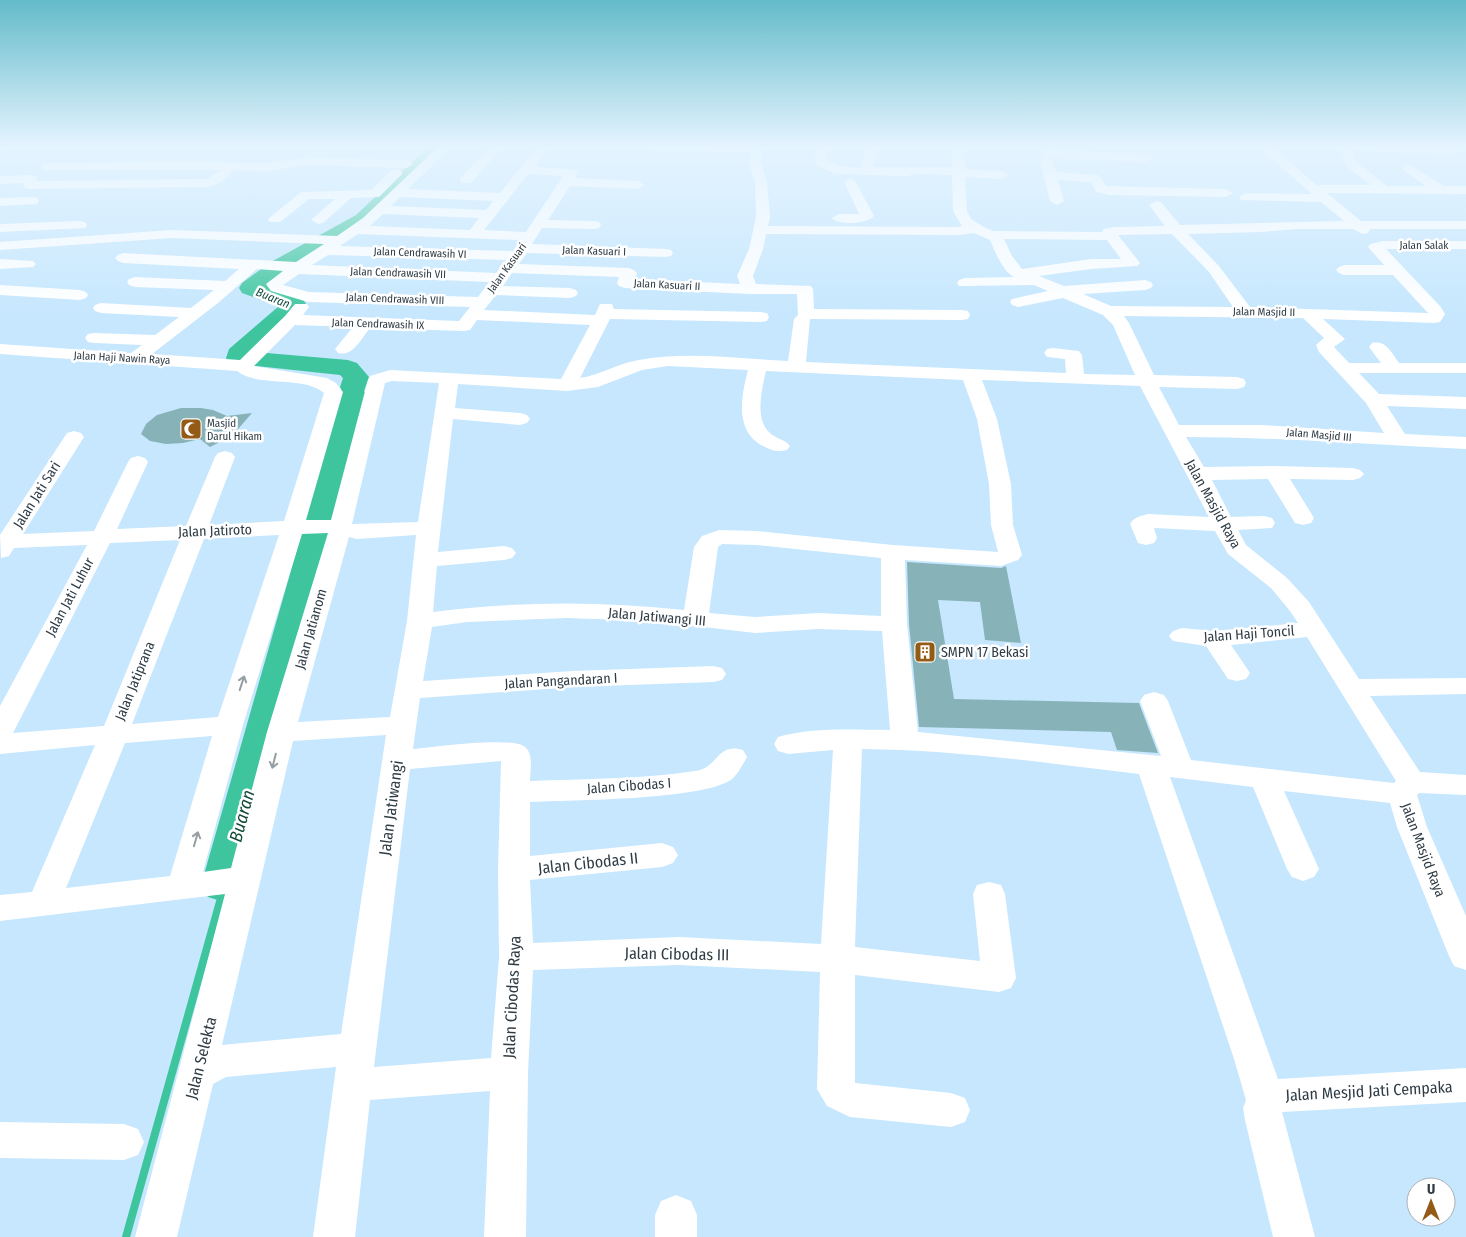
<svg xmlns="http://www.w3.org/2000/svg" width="1466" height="1237" viewBox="0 0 1466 1237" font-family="'Fira Sans Condensed',sans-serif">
  <rect width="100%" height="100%" fill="#c6e7fe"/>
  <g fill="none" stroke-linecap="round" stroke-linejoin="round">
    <path stroke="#3ec59e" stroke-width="6" d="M221 899 224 887"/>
    <path stroke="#3ec59e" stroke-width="8" d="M126 1237 221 898"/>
    <path fill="#3ec59e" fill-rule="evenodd" d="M429 146H447L370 223 287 272 267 286 303 299 306 304 255 352 348 360 357 363 369 377 364 391 365 393 338 511 247 885 240 897 224 902 208 897 201 885 308 511 339 393 341 389 340 387 343 378 340 375 229 363 226 358 229 349 279 306 242 293 239 288 242 283 271 262 356 215Z"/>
  </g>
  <path fill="#87b3b8" d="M181 408H201L213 410 227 416 252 413 232 436 210 447 200 439 183 443 166 444 150 441 141 434 146 424 157 415Z
    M907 562 1001 568 1006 566 1021 643 985 640 980 602 938 600 954 699 1139 703 1158 753 1117 750 1111 732 919 727 909 624Z"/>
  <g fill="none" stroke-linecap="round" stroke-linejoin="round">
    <path fill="#fff" fill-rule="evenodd" d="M0 146H10L0 152Z
      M439 146H452L408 189 500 193 538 146H550L534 167 577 170 578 173 575 178 638 181 645 185 638 189 570 186 548 220 594 221 599 222 601 225 599 228 594 229 542 228 532 244 666 249 671 250 673 253 671 256 666 257 527 253 519 264 629 268 634 270 637 273 635 279 740 284 737 276 749 249 756 217 755 182 749 163 750 152 627 150 621 146H763L761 163 767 182 770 217 768 226 958 227 962 226 953 211 952 175 919 174 906 176 835 174 817 165 812 157 821 146H833L824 157C835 168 848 167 862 167L861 165 867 146H879L872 167H952V146H964L965 169 1002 171 1008 175 1002 179 965 177 967 211 971 219 984 227 993 231 1102 232 1104 229 1114 227 1165 226 1149 205 1156 201 1161 202 1180 225 1344 221 1321 202 1241 200 1239 197 1246 193 1312 194 1257 146H1270L1317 185H1371C1354 172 1343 168 1339 146L1449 148 1448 146H1460L1462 151 1453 156 1352 150 1356 162 1387 186H1426L1403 170 1401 167 1407 163 1444 186H1466V194L1327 193 1361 221H1466V229H1370L1368 233 1363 234 1353 229H1296L1262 232 1188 234 1219 266 1250 307 1428 313 1393 275H1344L1339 273 1336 270 1339 267 1344 265H1384L1368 247 1370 244 1383 241H1466V249H1386L1440 306 1445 314 1440 322 1434 323 1323 319 1345 339 1334 347 1349 363H1381L1369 347 1372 343C1386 340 1391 352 1399 363H1466V373H1359L1379 394 1466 397V409L1387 406 1405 434 1466 437V449C1373 445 1279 437 1186 437L1204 467 1275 466 1353 468 1360 470 1364 474 1360 478 1353 480 1290 479 1314 518 1311 523 1303 525 1295 523 1268 479 1212 480 1231 517 1264 516 1272 518 1275 523 1272 528 1238 530 1246 545 1287 578 1309 602 1359 679 1466 678V694L1370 696 1420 772 1466 775V795L1419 793 1417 795 1427 827 1466 916V970L1454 966 1449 956 1397 827 1390 803 1284 791 1319 869 1314 877 1303 881 1292 877 1287 869 1253 787 1170 777 1278 1079 1466 1068V1102L1282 1112 1315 1237H1273L1245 1120 1243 1108 1246 1100 1234 1059 1139 774C1047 763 955 750 862 749L855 947 980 961 973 894 977 885 989 882 1001 885 1005 894 1016 978 1011 988 999 992 855 975V1083L951 1093 965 1098 970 1110 965 1122 951 1127 850 1117 827 1106 817 1089 820 972 679 965 533 970 528 1073 526 1237H484L490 1091 370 1100 355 1237H313L336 1067 226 1077 213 1084 177 1237H135L225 894 0 921V895L32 892 95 745 0 754V706L87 545 14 548 9 556 1 558 0 535 67 433 74 431 81 433 84 437 23 534 94 531 128 462 131 458 138 456 145 458 148 462 117 529 186 526 215 457 218 453 225 451 232 453 235 457 209 525 284 521 324 393C303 375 259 388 237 371L0 354V344L131 353 142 345 94 343 88 342 85 338 88 334 94 333 155 335 179 317 101 313 95 311 93 308 95 305 101 303 191 308 214 290 135 287 129 285 127 282 129 279 135 277 225 281 239 269 123 263 118 261 115 258 118 255 123 253 296 262 324 244 172 238 0 250V242L172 230 337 236 363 218ZM528 174 563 176 526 232 484 230ZM400 197 493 201 486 210 391 206ZM383 214 479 218 470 230 370 226ZM974 233 990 240C995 251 1002 271 1014 277L965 278 959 280 957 283 959 286 1034 285 1048 291 1012 299 1010 302 1012 305 1018 307 1063 298 1103 315 1113 325 1135 375 1084 374 1082 355 1079 351 1053 348 1047 349 1044 353 1047 357 1065 359 1066 373 806 362 810 319 962 320 968 319 970 315 968 311 962 310 814 309 813 289 811 286 756 284 753 276 763 249 766 234 958 235ZM358 234 520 240 513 251 340 246ZM1172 234 1209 272 1233 307 1111 306 1083 294 1145 290 1151 288 1153 285 1151 282 1145 280 1064 286 1039 276 1091 269 1137 266 1140 263 1118 235ZM1004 239 1107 240 1121 259H1091L1022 269 1012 256ZM328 255 506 260 496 273 312 265ZM257 269 283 271 266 284 271 291 308 302 470 307 459 321 303 315 309 307 307 304H295L285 316 240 360 152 354 218 303ZM512 273 619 277 617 283 619 286 625 288 750 294H797L798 315 794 319 788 361C741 359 686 351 639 360 618 363 601 375 580 378L610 319 761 322 767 321 769 317 767 313 761 312 614 309 612 304H600L595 315 484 310 496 295 570 298 576 296 578 293 576 290 570 288 503 286ZM299 274 489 282 478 297 309 292 283 285ZM1124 316 1303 318 1324 338 1316 345 1319 352 1366 403 1384 433 1262 425H1179L1159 387 1237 389 1244 387 1246 383 1244 379 1237 377 1154 375 1129 323ZM477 320 590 325 561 379 390 370 370 376 368 380 331 520H306L343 392 336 383 327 378 254 366 295 325 353 327 335 349 338 353C353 357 361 339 370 328L464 331 470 330ZM668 366 748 370C741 397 734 433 765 447 773 451 778 452 787 450L790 446C785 439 776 439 770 433 754 420 762 388 766 371L963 380 977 419 989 484 991 525 998 552 893 545 756 531 719 530 702 536 694 547 684 610C601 601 516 601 433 612L437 566 504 560 512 558 516 553 512 548 504 546 438 552 453 419 520 425 527 423 530 419 527 415 520 413 455 408 458 384 567 391 598 387 642 370ZM982 380 1140 386 1209 517 1148 514C1140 516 1134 517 1130 524L1138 543 1146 545 1154 543 1157 538 1154 528 1215 531 1228 554 1271 588 1290 611 1298 623 1214 631 1182 628 1173 631 1169 636 1173 641 1206 646 1228 679 1237 681 1246 679 1250 673 1231 645 1307 637 1396 781 1394 783 1191 760 1168 701 1164 695 1154 692 1144 695 1140 701 1161 756 918 732 907 624 905 560 1001 566 1018 560 1022 555 1013 525 1011 484 997 419ZM392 381 439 383 418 522 352 524 385 383ZM328 533 267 732 231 868 203 872 243 725 302 534ZM279 535 218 717 132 724 204 539ZM416 535 407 621 390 717 298 722 349 537 357 539ZM180 540 104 726 13 733 110 543ZM722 544 756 545 881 558V616L818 613 755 617 709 613 718 547ZM567 618 652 621 755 633 818 629 882 631 890 730C854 730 813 727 778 737L774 744 778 751 788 754 833 750 821 944 679 937 533 943 530 880 662 867 673 863 678 855 673 847 662 843 530 856V802C570 800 705 800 732 779 738 774 743 764 747 757L743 750C716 742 719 768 695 771 641 779 585 779 530 781 530 771 534 754 525 747 512 736 433 747 413 749L420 698 573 687 713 682 722 680 726 674 722 668 713 666 573 671 423 681 432 627 467 622ZM386 735 341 1034 222 1045 293 741ZM212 736 170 876 66 888 125 743ZM501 761 498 870 499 957 491 1058 374 1067 410 769Z
      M491 146H504L471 183H461L460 180 461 177Z
      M1045 150 1147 154 1153 158 1147 162 1048 158 1052 161 1056 172 1099 175 1106 186 1226 189 1233 193 1226 197 1110 195 1096 192 1091 182 1058 180 1064 201 1057 205 1050 201 1040 161 1045 158 1039 154Z
      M306 157 407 160 413 164 407 168 306 165 268 171 231 170 232 172C225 181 218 184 207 187L29 189 24 188 23 183 0 184V176L31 175 36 176 37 181 207 179 221 170H43L41 167 43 164 47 163 185 161 268 163Z
      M397 169 403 173 379 197 351 198 323 223 318 224 311 220 335 199H309L280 222H270L268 219 301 192 371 190 392 170Z
      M850 178 856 182 874 216C867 224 839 226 832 218L839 214H859L844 182Z
      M32 197 37 198 39 201 37 204 0 206V198Z
      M80 221 85 222 87 225 85 228 0 232V224Z
      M0 259 33 261 36 264 33 267 0 269Z
      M0 285 80 290 86 292 88 295 86 298 80 300 0 295Z
      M0 1122 124 1124 138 1129 144 1142 138 1155 124 1160 0 1158Z
      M676 1195 691 1201 697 1215V1237H655V1215L661 1201Z"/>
  </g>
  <defs><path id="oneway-shaft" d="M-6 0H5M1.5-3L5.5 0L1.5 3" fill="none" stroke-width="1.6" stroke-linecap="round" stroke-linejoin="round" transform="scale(1.25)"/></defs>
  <g stroke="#979ea2">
    <use href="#oneway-shaft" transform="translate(242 683) rotate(-72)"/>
    <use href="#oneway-shaft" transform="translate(274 761) rotate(104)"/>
    <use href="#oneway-shaft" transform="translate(196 839) rotate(-74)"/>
  </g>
  <linearGradient id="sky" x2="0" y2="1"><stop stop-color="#64bbca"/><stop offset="0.46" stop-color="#e5f4ff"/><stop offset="1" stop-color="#e5f4ff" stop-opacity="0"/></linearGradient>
  <rect width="1466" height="319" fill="url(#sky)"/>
  <defs>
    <g id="mosque-square" transform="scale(1.125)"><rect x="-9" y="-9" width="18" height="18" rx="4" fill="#945b16" stroke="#fff"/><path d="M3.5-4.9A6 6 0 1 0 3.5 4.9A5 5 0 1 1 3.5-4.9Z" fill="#fff"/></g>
    <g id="building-square" transform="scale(1.125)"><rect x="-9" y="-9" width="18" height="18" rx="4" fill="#945b16" stroke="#fff"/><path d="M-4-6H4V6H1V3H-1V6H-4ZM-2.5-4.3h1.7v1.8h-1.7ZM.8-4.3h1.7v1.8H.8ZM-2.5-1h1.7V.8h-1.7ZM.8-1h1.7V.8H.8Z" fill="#fff"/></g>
  </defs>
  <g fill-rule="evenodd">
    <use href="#mosque-square" x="191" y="429"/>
    <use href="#building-square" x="925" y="652"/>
  </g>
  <g text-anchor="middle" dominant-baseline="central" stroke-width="5" stroke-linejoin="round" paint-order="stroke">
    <g font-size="11" fill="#2f3c45" stroke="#fff">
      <text x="1424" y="245">Jalan Salak</text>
      <text transform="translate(594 251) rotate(2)">Jalan Kasuari I</text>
      <text transform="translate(420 253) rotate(2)">Jalan Cendrawasih VI</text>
      <text transform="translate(507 268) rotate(-54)">Jalan Kasuari</text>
      <text transform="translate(398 273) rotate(2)">Jalan Cendrawasih VII</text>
      <text transform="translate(667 285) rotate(3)">Jalan Kasuari II</text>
      <text transform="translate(395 299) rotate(2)">Jalan Cendrawasih VIII</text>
      <text transform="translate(1264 312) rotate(1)">Jalan Masjid II</text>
      <text transform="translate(378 324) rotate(2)">Jalan Cendrawasih IX</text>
      <text transform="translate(122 358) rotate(3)">Jalan Haji Nawin Raya</text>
      <text transform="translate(1319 435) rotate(5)">Jalan Masjid III</text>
    </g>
    <g font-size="11" fill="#2f3c45" stroke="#fff" text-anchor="start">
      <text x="207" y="423">Masjid<tspan x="207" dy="13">Darul Hikam</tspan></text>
    </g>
    <g font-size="12" font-style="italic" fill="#124a3a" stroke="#fff">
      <text transform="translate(273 298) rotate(22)">Buaran</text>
    </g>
    <g font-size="14" fill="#2f3c45" stroke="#fff">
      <text transform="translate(37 495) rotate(-58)">Jalan Jati Sari</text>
      <text transform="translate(1213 504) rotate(61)">Jalan Masjid Raya</text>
      <text transform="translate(215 531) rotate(-2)">Jalan Jatiroto</text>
      <text transform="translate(70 597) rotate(-62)">Jalan Jati Luhur</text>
      <text transform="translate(657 617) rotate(5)">Jalan Jatiwangi III</text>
      <text transform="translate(311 629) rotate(-74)">Jalan Jatianom</text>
      <text transform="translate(1249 634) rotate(-4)">Jalan Haji Toncil</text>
      <text transform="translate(135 681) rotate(-68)">Jalan Jatiprana</text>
      <text transform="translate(561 681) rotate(-3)">Jalan Pangandaran I</text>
      <text transform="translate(629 786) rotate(-4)">Jalan Cibodas I</text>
      <text transform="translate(1423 850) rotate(69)">Jalan Masjid Raya</text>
    </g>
    <g font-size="14" fill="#2f3c45" stroke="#fff" text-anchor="start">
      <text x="941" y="652">SMPN 17 Bekasi</text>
    </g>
    <g font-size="16" fill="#2f3c45" stroke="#fff">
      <text transform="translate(391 808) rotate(-82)">Jalan Jatiwangi</text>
      <text transform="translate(588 863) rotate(-6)">Jalan Cibodas II</text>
      <text transform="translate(677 954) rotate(1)">Jalan Cibodas III</text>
      <text transform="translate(512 997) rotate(-87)">Jalan Cibodas Raya</text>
      <text transform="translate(201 1058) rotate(-76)">Jalan Selekta</text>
      <text transform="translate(1369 1091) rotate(-3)">Jalan Mesjid Jati Cempaka</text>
    </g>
    <g font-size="18" font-style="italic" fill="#124a3a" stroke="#fff">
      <text transform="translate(242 816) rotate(-75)">Buaran</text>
    </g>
  </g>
  <g transform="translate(1431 1202)"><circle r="24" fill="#ffffff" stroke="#acb1b5"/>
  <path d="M0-4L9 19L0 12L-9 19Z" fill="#945b16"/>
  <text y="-8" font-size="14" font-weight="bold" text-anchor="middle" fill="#2f3c45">U</text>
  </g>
</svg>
